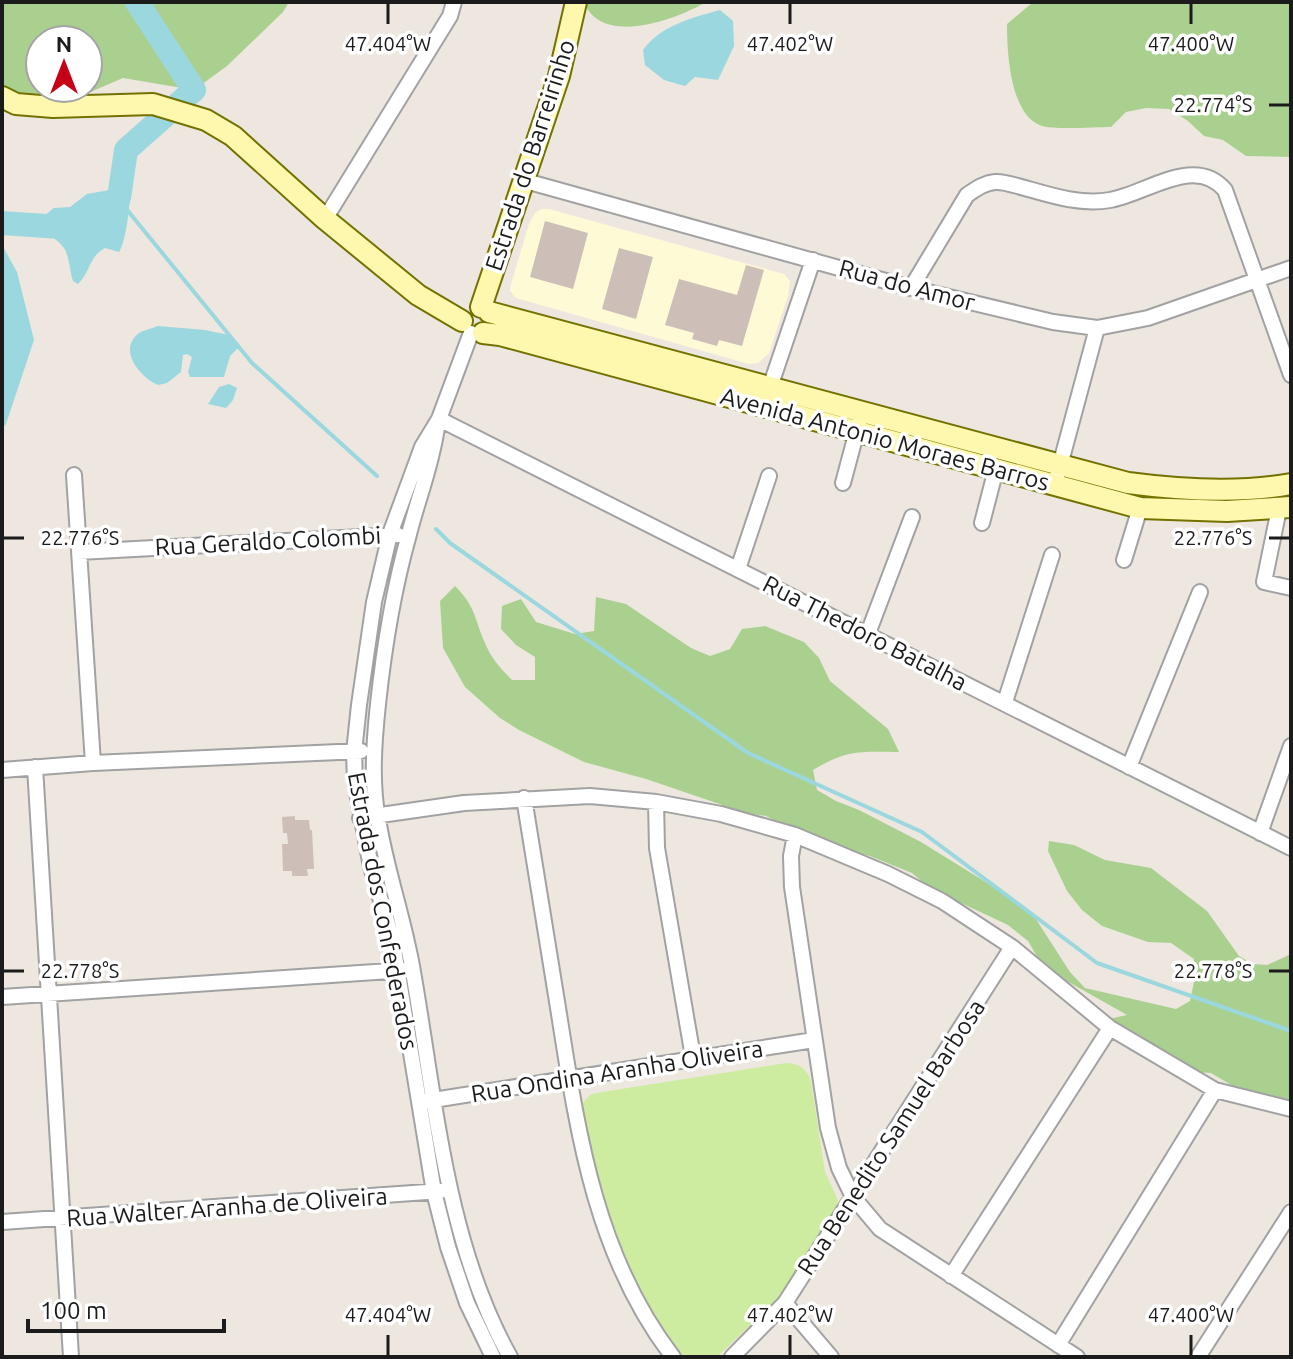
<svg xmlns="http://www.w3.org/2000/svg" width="1293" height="1359" viewBox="0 0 1293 1359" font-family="Ubuntu,sans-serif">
  <rect width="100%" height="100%" fill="#ede7df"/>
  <path fill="#fffad6" d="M541 209H549L784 274 790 281 788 296 769 353 758 363 749 364 516 298 510 291 511 284 529 224 535 213Z"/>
  <path fill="#ceeca0" d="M786 1063C799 1063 807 1069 811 1081L825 1172 838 1200 835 1214 784 1292 717 1357H681C626 1279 605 1206 582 1116V1104L590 1095 596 1093Z"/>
  <path fill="#aad090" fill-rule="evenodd" d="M2 2H289L283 12 227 66 194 90 123 78 79 97 17 95 2 87ZM40 40H88V88H40Z
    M584 2H706C676 20 601 47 584 2Z
    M1033 2H1291V157L1246 156 1223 140 1204 136 1188 121 1169 109 1146 108 1126 112 1111 127C1095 127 1055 130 1042 126 1010 116 1007 52 1007 24Z
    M455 586C476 607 474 618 485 643 491 658 501 669 512 680H535V657L516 645 501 629 502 606 521 599 536 622 575 634 594 631 596 597 626 604 691 648 710 656 730 649 742 629 765 626 804 642 819 658 830 681 888 729 899 752C859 752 849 749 813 770L817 790 836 801 859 810 921 842 1005 894 1032 913 1070 972 1085 988 1176 1009 1190 1001 1194 982V959L1171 943 1148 942 1102 926 1082 910 1067 891 1048 851 1049 841 1074 845 1105 860 1151 868 1207 911 1239 956 1253 964 1267 965 1291 954V1104L1238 1089 1211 1073 1176 1071 1164 1068 1138 1055 1099 1021 1127 1015 1058 976 1039 960 1028 941 1008 925 931 889 912 873 870 856 812 840 766 816 743 812 646 779 584 762 519 730 500 718 465 687 443 648 440 601Z"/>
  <path fill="#9bd7df" d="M720 10 733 21 734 46 718 80 695 77 685 86 664 80 645 65 643 50C661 25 692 18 720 10Z
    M121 188 130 197C129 211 126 241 119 252L105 248C89 256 90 273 78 284L73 281C70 272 69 255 64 248 55 235 43 238 45 215L54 208 70 207 87 194Z
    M2 245 17 272 34 340 6 424 2 429Z
    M158 326 205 330 229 335 239 347 230 356 224 377H190L188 372 192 357 187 354 183 355 181 372 167 383 158 385C140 377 117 350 139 333 144 330 153 328 158 326Z
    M229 384 237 388 233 400 226 408 208 404 219 387Z"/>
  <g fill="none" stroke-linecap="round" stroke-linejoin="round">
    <path stroke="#9bd7df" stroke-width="4" d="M128 211 252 363 377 476
      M436 529 450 543 748 753 922 832 1097 963 1291 1031"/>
    <path stroke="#9bd7df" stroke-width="24" d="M105 213 119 198 126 150 194 90 137 2
      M2 223 75 228"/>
  </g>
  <path fill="#cdbfb8" d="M545 221 588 233 573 289 530 277Z
    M619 248 653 257 636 319 602 309Z
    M746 265 764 270 742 346 719 340 717 346 692 339 694 333 665 325 679 279 737 295Z
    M295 816V820H309L310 830H312L314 869H307L308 876H292V871H283L282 844H288L287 833H283L282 817Z"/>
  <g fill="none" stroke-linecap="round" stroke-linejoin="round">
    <g stroke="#a2a2a2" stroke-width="18">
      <path id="street" d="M522 180 911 288 1053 322 1097 328 1148 318 1291 268
        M325 219 450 16 454 2
        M911 288 967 195C976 189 984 183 995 182 1004 181 1016 186 1025 188 1053 196 1081 205 1110 200 1146 194 1195 154 1225 190L1291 375
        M471 333 439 419 422 447 390 534 374 602 359 705 354 752 355 782 371 867 392 938 434 1192 448 1247 467 1303 493 1357
        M767 396 813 260
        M439 419 1291 848
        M437 427C432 465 417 501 408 538 393 592 384 648 378 704 374 742 371 782 378 819 386 869 403 916 412 966 435 1095 445 1241 510 1357
        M1058 473 1097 328
        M74 475 93 763
        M843 483 859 423
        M1279 509 1264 582 1291 588
        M982 523 996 469
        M79 552 398 535
        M1124 560 1140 508
        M738 569 769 476
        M867 636 912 517
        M1005 702 1052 555
        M35 767 71 1357
        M1129 767 1200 592
        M2 770 93 763 361 751
        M524 798C536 870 547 942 559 1014 578 1135 596 1257 673 1357
        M656 802 657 848 693 1057
        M360 818 464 803 590 796 656 802 721 814 795 835 888 874 942 901 1012 947 1110 1028 1215 1090 1291 1109
        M1260 833 1291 746
        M795 835 791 856 792 887 828 1128 839 1168 853 1197 880 1229 1077 1357
        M2 997 405 970
        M427 1101 814 1040
        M2 1222 441 1191
        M951 1276 1110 1028
        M785 1303 831 1357
        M1058 1345 1215 1090
        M732 1357 785 1303 1012 947
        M1198 1357 1291 1212"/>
    </g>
    <g stroke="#737200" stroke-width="24">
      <path id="secondary" d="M2 97 16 104 53 107 153 104 206 120 233 136 325 219 418 295 462 321
        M481 307 559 76 576 2
        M489 312 1128 483C1181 490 1238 494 1291 484
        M483 333 500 335 1140 508 1227 511 1291 507"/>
    </g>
    <use href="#street" stroke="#fff" stroke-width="14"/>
    <use href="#secondary" stroke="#fdf8ad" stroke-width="20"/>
  </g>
  <path fill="none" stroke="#1b1b1b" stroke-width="3" d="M388 4V24M790 4V24M1191 4V24M1269 105H1289M4 538H24M1269 538H1289M4 971H24M1269 971H1289M388 1335V1355M790 1335V1355M1191 1335V1355"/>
  <g text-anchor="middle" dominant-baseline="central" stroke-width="7" stroke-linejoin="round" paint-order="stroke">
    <g font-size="24" fill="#1b1b1b" stroke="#fff">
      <text transform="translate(530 155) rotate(-72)">Estrada do Barreirinho</text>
      <text transform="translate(907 285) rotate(15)">Rua do Amor</text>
      <text transform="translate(885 439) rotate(15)">Avenida Antonio Moraes Barros</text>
      <text transform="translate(268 541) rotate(-3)">Rua Geraldo Colombi</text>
      <text transform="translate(865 633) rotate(27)">Rua Thedoro Batalha</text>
      <text transform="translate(383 911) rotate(79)">Estrada dos Confederados</text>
      <text transform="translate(617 1071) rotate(-9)">Rua Ondina Aranha Oliveira</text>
      <text transform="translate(891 1137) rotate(-57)">Rua Benedito Samuel Barbosa</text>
      <text transform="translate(227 1207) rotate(-4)">Rua Walter Aranha de Oliveira</text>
    </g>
  </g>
  <g font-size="20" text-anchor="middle" fill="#1b1b1b" stroke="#fff" stroke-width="7" stroke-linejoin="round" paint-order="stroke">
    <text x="388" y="51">47.404°W</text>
    <text x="790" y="51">47.402°W</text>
    <text x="1191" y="51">47.400°W</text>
    <text x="1213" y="112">22.774°S</text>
    <text x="80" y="545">22.776°S</text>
    <text x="1213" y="545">22.776°S</text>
    <text x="80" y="978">22.778°S</text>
    <text x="1213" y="978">22.778°S</text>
    <text x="388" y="1322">47.404°W</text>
    <text x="790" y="1322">47.402°W</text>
    <text x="1191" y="1322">47.400°W</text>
  </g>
  <rect width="1293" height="1359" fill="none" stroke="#1b1b1b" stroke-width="8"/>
  <g transform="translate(64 64)"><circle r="38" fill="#ffffff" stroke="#a4a4a4" stroke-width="2"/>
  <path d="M0-6L14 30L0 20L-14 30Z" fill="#c50017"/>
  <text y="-12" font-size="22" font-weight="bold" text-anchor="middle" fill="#1b1b1b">N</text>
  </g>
  <path d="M28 1319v12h196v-12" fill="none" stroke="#1b1b1b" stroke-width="4"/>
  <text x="40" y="1319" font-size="24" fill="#1b1b1b" stroke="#ffffff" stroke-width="6" paint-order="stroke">100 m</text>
</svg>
